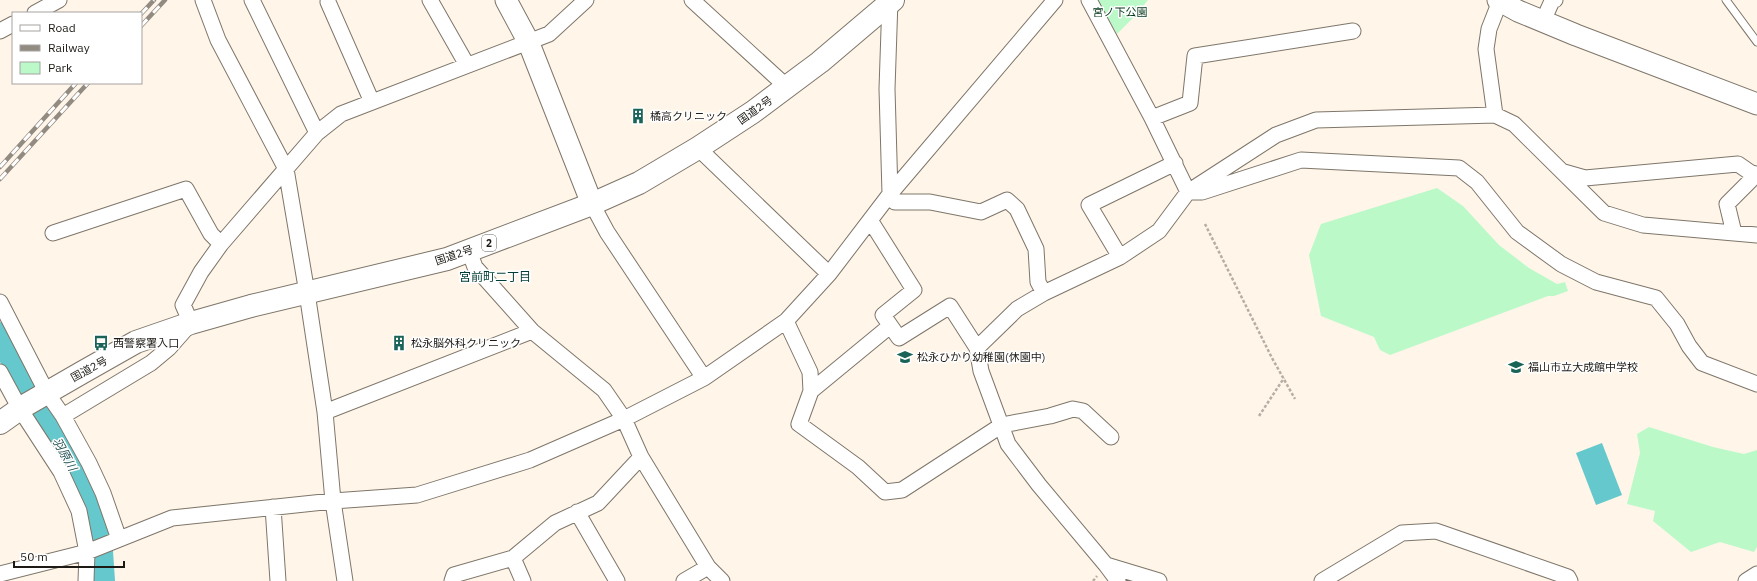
<svg xmlns="http://www.w3.org/2000/svg" width="1757" height="581" viewBox="0 0 1757 581" font-family="'IBM Plex Sans','Noto Sans JP',sans-serif">
  <rect width="100%" height="100%" fill="#fff5e8"/>
  <path fill="#bbf9c9" d="M1098 0H1148L1137 14 1117 34Z
    M1437 188 1463 206 1499 245 1529 268 1557 284 1565 282 1568 291 1554 296H1548L1390 355 1380 350 1374 337 1321 316 1309 255 1321 224Z
    M1649 427 1713 447 1744 454 1757 450V547L1754 552 1720 542 1691 552 1653 521 1655 511 1627 504 1640 453 1637 434Z"/>
  <path fill="#64c8cc" d="M1602 443 1622 495 1596 505 1576 453Z"/>
  <g fill="none" stroke-linecap="round" stroke-linejoin="round">
    <path stroke="#64c8cc" stroke-width="26" d="M0 335 92 503 99 537 102 581"/>
    <g stroke="#7e766a" stroke-width="9">
      <path id="lane" d="M1726 0 1757 42"/>
    </g>
    <g stroke="#7e766a" stroke-width="17">
      <path id="street" d="M203 0 218 40 286 169 307 293 325 412 333 501 345 581
        M252 0 317 133
        M430 0 467 65
        M692 0 787 87
        M890 0 887 89 890 194 895 202H930L981 212 1007 200 1017 209 1036 249 1038 282 1044 293
        M1089 0 1152 118 1188 192
        M1500 1 1489 29 1486 49 1495 115 1514 124 1604 213 1643 225 1757 235
        M328 2 372 102
        M35 13 59 0
        M1543 21 1552 1 1555 0
        M0 31 13 24
        M1152 118 1190 103 1195 56 1353 31
        M698 148 829 274
        M1564 172 1585 178 1738 164 1751 173 1757 174
        M1193 192H1202L1301 160 1459 168 1477 182 1517 232 1561 264 1596 282 1656 298 1677 324 1689 346 1702 363 1757 384
        M592 204 607 232 704 378
        M870 220 914 290 883 315 899 338 950 306 977 348
        M53 233 186 189 211 234 221 244
        M1734 233 1727 204 1757 174
        M469 251 475 267 532 331 604 390 624 419 641 457 708 567 722 581
        M1120 257 1089 205 1175 163
        M0 302 47 393 63 416 89 463 103 493 119 539
        M786 321 810 372 811 391 799 424 858 467 885 492 902 490 1002 425 1050 416 1073 409 1083 411 1111 437
        M0 372 20 409 61 472 79 511 87 552 86 581
        M811 391 890 326
        M325 412 532 331
        M63 416 151 363 169 348 191 323 183 305 201 272 221 244 317 133 341 114 549 34 586 0
        M273 507 278 581
        M577 512 617 581
        M1106 565 1159 581
        M0 574 87 552 172 518 333 501 417 495 530 460 624 419 704 378 786 321 829 274 890 194 1055 0
        M452 581 454 575 513 558
        M523 581 513 558 555 523 598 503 641 457
        M684 581 708 567
        M1118 581 1106 565 1039 485 1008 444 981 371 977 348 1017 309 1044 293 1120 257 1159 231 1188 192 1276 135 1316 120 1495 115
        M1322 581 1402 533 1436 531 1568 577 1570 581
        M1746 581 1757 574"/>
    </g>
    <g stroke="#7e766a" stroke-width="23">
      <path id="secondary" d="M506 0 528 41 592 204
        M1498 0 1518 11 1576 35 1757 104"/>
    </g>
    <g stroke="#7e766a" stroke-width="24">
      <path id="highway" d="M0 423 24 406 83 372 136 342 191 323 251 306 447 259 592 204 639 183 698 148 753 112 820 62 893 0"/>
    </g>
    <path stroke="#b6aea4" stroke-width="2.5" stroke-dasharray="3 2" stroke-linecap="butt" d="M1205 224 1272 358 1295 399
      M1259 416 1284 378
      M1093 581 1097 576"/>
    <use href="#lane" stroke="#fff" stroke-width="7"/>
    <use href="#street" stroke="#fff" stroke-width="15"/>
    <use href="#secondary" stroke="#fff" stroke-width="21"/>
    <use href="#highway" stroke="#fff" stroke-width="22"/>
    <g stroke="#928b82" stroke-width="4.5">
      <path id="rail" d="M141 14 154 0
        M141 26 165 0
        M0 167 76 83
        M0 179 88 83"/>
    </g>
    <use href="#rail" stroke="#fff" stroke-width="3" stroke-dasharray="9" stroke-linecap="butt"/>
  </g>
  <defs>
    <g id="building-bare" transform="scale(1.2)"><path d="M-4-6H4V6H1V3H-1V6H-4ZM-2.5-4.3h1.7v1.8h-1.7ZM.8-4.3h1.7v1.8H.8ZM-2.5-1h1.7V.8h-1.7ZM.8-1h1.7V.8H.8Z" fill="#1a6357" stroke="#fff" stroke-width="2.5" paint-order="stroke"/></g>
    <g id="bus-bare" transform="scale(1.2)"><path d="M-5-6H5V4H4V6H2V4H-2V6H-4V4H-5ZM-3.5-4V0h7V-4ZM-3.5 1.2v1.5H-2V1.2ZM2 1.2v1.5H3.5V1.2Z" fill="#1a6357" stroke="#fff" stroke-width="2.5" paint-order="stroke"/></g>
    <g id="school-bare" transform="scale(1.2)"><path d="M0-5L7-2L0 1L-7-2ZM-4 1L0 2.5L4 1V4Q0 6-4 4Z" fill="#1a6357" stroke="#fff" stroke-width="2.5" paint-order="stroke"/></g>
  </defs>
  <g fill-rule="evenodd">
    <use href="#building-bare" x="638" y="116"/>
    <use href="#bus-bare" x="101" y="343"/>
    <use href="#building-bare" x="399" y="343"/>
    <use href="#school-bare" x="905" y="357"/>
    <use href="#school-bare" x="1516" y="367"/>
  </g>
  <g text-anchor="middle" dominant-baseline="central" stroke-width="3" stroke-linejoin="round" paint-order="stroke">
    <rect fill="#fff" stroke="#615f5b" stroke-width="1" x="482" y="235" width="14" height="16" rx="3"/>
    <g font-size="10" font-weight="bold" fill="#1d1a15">
      <text x="489" y="243">2</text>
    </g>
    <g font-size="11" fill="#023415" stroke="#fff">
      <text x="1120" y="12">宮ノ下公園</text>
    </g>
    <g font-size="11" fill="#1d1a15" stroke="#fff">
      <text transform="translate(755 110) rotate(-35)">国道2号</text>
      <text transform="translate(454 255) rotate(-18)">国道2号</text>
      <text transform="translate(89 369) rotate(-29)">国道2号</text>
    </g>
    <g font-size="11" fill="#1d1a15" stroke="#fff" text-anchor="start">
      <text x="650" y="116">橘高クリニック</text>
      <text x="113" y="343">西警察署入口</text>
      <text x="411" y="343">松永脳外科クリニック</text>
      <text x="917" y="357">松永ひかり幼稚園(休園中)</text>
      <text x="1528" y="367">福山市立大成館中学校</text>
    </g>
    <g font-size="12" fill="#003d34" stroke="#fff">
      <text x="495" y="276">宮前町二丁目</text>
    </g>
    <g font-size="12" font-style="italic" fill="#245153" stroke="#fff">
      <text transform="translate(65 454) rotate(61)">羽原川</text>
    </g>
  </g>
  <rect x="12" y="12" width="130" height="72" fill="#ffffff" stroke="#a5a3a1"/>
  <rect x="20" y="25" width="20" height="6" fill="#ffffff" stroke="#a5a3a1"/>
  <text x="48" y="32" font-size="12" fill="#1d1a15">Road</text>
  <rect x="20" y="45" width="20" height="6" fill="#928b82" stroke="#a5a3a1"/>
  <text x="48" y="52" font-size="12" fill="#1d1a15">Railway</text>
  <rect x="20" y="62" width="20" height="12" fill="#bbf9c9" stroke="#a5a3a1"/>
  <text x="48" y="72" font-size="12" fill="#1d1a15">Park</text>
  <path d="M14 561v6h110v-6" fill="none" stroke="#1d1a15" stroke-width="2"/>
  <text x="20" y="561" font-size="12" fill="#1d1a15" stroke="#ffffff" stroke-width="3" paint-order="stroke">50 m</text>
</svg>
